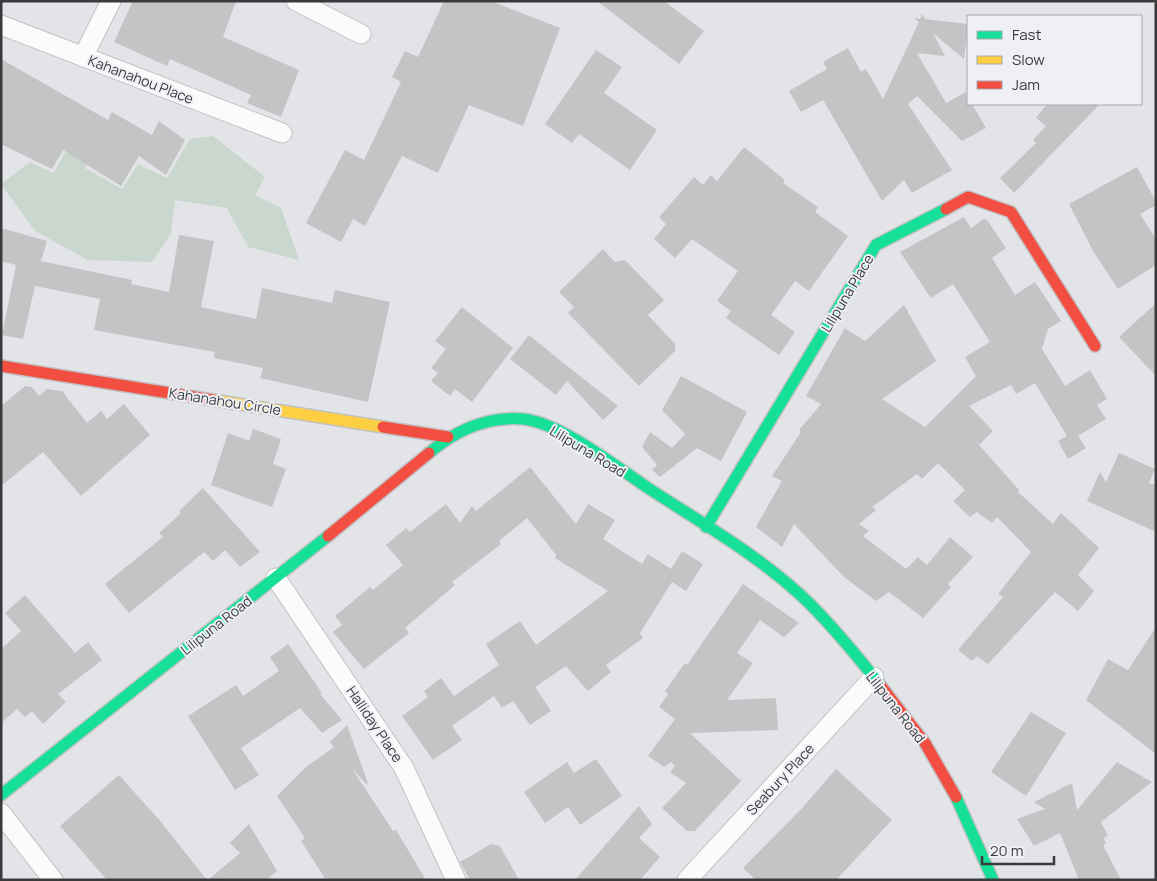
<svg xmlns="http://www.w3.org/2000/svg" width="1157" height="881" viewBox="0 0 1157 881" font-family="Manrope,sans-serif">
  <rect width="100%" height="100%" fill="#e3e4e7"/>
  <path fill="#cad7ce" d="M88 115 102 129 85 168 122 189 138 164 167 178 190 139 213 136 265 177 255 195 281 208 299 260 248 247 227 208 175 200 171 234 152 262 88 260 35 231 1 184 30 162 53 173Z"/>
  <path fill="#c3c4c6" d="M133 1H236L223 37 299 70 281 117 247 103 251 95 170 59 167 66 114 42Z
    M444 1H491L560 28 523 126 469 105 438 173 402 156 365 226 353 219 341 242 306 223 345 150 364 160 401 82 392 77 405 51 418 57Z
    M597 1H664L704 31 679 64Z
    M922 14 925 19 968 24 964 59 933 33 945 56 917 53 946 103 966 92 968 104H972L986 128 962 141 917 96 908 104 952 170 912 193 904 180 882 201 823 100 801 112 789 91 827 69 823 62 848 48 861 72 866 69 883 99 919 22 914 18 920 19Z
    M596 50 622 67 604 93 657 130 630 170 579 134 572 143 545 124Z
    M1 59 108 120 112 112 152 135 159 121 185 140 166 175 139 156 121 186 63 150 52 169 1 144Z
    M1047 104H1100L1014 193 1000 178 1036 143 1033 140 1046 126 1036 118Z
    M744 147 785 180 783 183 818 207 815 212 848 236 809 291 795 281 771 315 795 332 779 355 726 318 731 311 717 301 738 271 692 239 675 258 654 239 666 224 659 217 694 177 703 185 711 175 717 181Z
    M1137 167 1156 202V205L1140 214 1156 239V265L1118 289 1093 251 1069 204Z
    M964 217 971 228 984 219 987 220 1006 248 992 258 1015 295 1035 282 1061 321 1048 329 1042 349 1065 386 1090 370 1107 399 1097 405 1106 419 1078 436 1086 448 1068 459 1058 441 1067 436 1035 383 1016 394 1011 385 969 406 993 431 979 445 1019 490 1018 492 1053 524 1061 513 1099 548 1078 575 1094 591 1078 611 1055 592 988 664 977 656 972 661 958 650 1003 597 998 594 1031 552 997 517 992 523 977 512 970 517 953 501 965 490 938 463 922 479 917 474 872 507 876 510 859 524 869 531 863 536 906 569 918 557 927 565 950 537 973 557 948 584 951 587 923 618 889 592 876 601 844 577 794 524 782 547 756 527 782 481 772 476 801 432 799 430 821 404 806 396 845 328 865 341 904 305 936 361 882 399 925 427 976 376 965 357 990 342 953 284 931 298 900 252Z
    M1 228 47 241 41 261 132 280 131 284 169 292 179 235 214 241 201 307 256 319 262 288 332 303 335 290 390 302 368 402 260 378 263 368 214 358 215 352 94 330 100 299 35 286 23 339 2 335 16 265 1 261Z
    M603 249 615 262 625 260 664 300 648 315 675 344V351L639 386 568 313 574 307 559 292Z
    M1156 303V376L1119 337Z
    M462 307 513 348 472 402 455 389 450 396 431 381 438 373 431 368 446 349 435 341Z
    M529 335 571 369 618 406 603 420 567 381 556 395 510 359Z
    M681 376 747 412 721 461 697 448 660 477 652 470 657 465 642 447 650 432 672 448 685 434 662 410Z
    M25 386 32 387 39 396 47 389 62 391 87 423 101 411 107 419 124 404 150 435 81 496 43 452 1 486V406Z
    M253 429 281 439 273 464 286 469 272 507 211 485 228 433 249 441Z
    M1119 453 1155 469 1149 483 1156 485V532L1087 501 1100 472 1106 482Z
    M530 467 576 524 588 504 615 520 603 539 642 564 648 554 671 569 682 551 703 564 686 591 672 582 640 633 643 638 606 665 611 672 588 691 566 666 535 687 551 711 530 725 513 701 502 708 494 696 452 726 462 740 433 760 402 716 428 697 424 691 441 678 454 696 499 665 486 644 520 621 536 645 608 591 555 558 556 555 527 518 499 541 501 544 452 582 455 585 405 628 409 633 364 669 333 632 342 625 335 616 370 587 373 590 403 565 386 545 406 528 410 532 446 504 460 523 472 506 476 511Z
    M203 488 260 552 240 567 225 550 213 561 204 552 129 613 105 584 163 537 159 533 181 513 179 511Z
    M743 584 799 623 784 637 760 620 737 653 753 663 727 700 776 698 778 730 690 733 741 781 695 831H687L662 808 686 783 670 772 675 766 671 762 664 767 648 756 675 719 659 707 668 694 665 691 685 663 687 665Z
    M25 595 75 653 88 642 102 660 58 694 66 702 43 724 32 711 25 717 17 709 1 723V649L21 631 5 613Z
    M1156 627V754L1086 700 1108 659 1128 670Z
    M288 644 322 693 320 694 342 720 322 733 300 708 241 748 259 775 235 790 188 716 236 685 243 696 279 671 270 657Z
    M1031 712 1066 733 1026 796 991 772Z
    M347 725 368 783 366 784 351 767 393 831 396 830 426 880H326L301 841 305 838 277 796 306 767 334 747 330 742Z
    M596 759 622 796 580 825 568 807 545 823 524 792 567 762 574 773Z
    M1117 762 1152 782 1101 822 1108 836 1104 838 1106 844 1103 845 1121 880H1079L1060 833 1034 846 1017 819 1045 809 1034 802 1072 783 1077 810Z
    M836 769 892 820 836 880H756L743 868 803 807Z
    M119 775 161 822 207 880H107L60 826Z
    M639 806 652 824 639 838 660 857 640 880H575Z
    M249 824 277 871 266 880H208L240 853 230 843Z
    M491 844 500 846 519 880H470L460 862Z"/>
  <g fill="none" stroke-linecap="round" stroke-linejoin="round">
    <g stroke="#c2c2c5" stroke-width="21">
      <path id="street" d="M296 1 361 34
        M1 25 282 133
        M83 57 111 1
        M276 578 404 768 456 880
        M1 813 53 880
        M687 880 874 677"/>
    </g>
    <g stroke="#c2c2c5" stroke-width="14">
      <path id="fast" d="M429 453C456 430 487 416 523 419 561 423 615 466 648 488 703 524 762 557 809 603 835 629 858 657 881 686
        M706 527 876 245 946 209
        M1 795 328 536
        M956 797 993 880"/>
    </g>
    <g stroke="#c2c2c5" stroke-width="14">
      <path id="slow" d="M213 400 383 427"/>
    </g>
    <g stroke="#c2c2c5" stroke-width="14">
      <path id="jam" d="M946 209 968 197 1011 212 1095 346
        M1 366 213 400
        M383 427 448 437
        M328 536 429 453
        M881 686 925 743 956 797"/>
    </g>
    <use href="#street" stroke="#fbfbfb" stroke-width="19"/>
    <use href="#fast" stroke="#16e098" stroke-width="11"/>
    <use href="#slow" stroke="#ffcf43" stroke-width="11"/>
    <use href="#jam" stroke="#f24e42" stroke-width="11"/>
  </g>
  <g text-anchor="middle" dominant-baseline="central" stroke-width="4" stroke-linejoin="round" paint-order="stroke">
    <g font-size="14" fill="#393a3c" stroke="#eef0f6">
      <text transform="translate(141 79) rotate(21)">Kahanahou Place</text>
      <text transform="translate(847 293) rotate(-59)">Lilipuna Place</text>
      <text transform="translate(225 401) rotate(9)">Kahanahou Circle</text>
      <text transform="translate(588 451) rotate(31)">Lilipuna Road</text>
      <text transform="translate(216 625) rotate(-38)">Lilipuna Road</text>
      <text transform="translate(896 707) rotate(52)">Lilipuna Road</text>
      <text transform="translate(375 724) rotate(56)">Halliday Place</text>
      <text transform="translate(780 779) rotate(-47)">Seabury Place</text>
    </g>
  </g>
  <rect width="1157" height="881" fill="none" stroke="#393a3c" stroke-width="5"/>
  <rect x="967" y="15" width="175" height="90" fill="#eef0f6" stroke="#a6a7ac"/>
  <rect x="977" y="31" width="25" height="8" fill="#16e098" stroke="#a6a7ac"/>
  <text x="1012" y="40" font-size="15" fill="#393a3c">Fast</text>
  <rect x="977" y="56" width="25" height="8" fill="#ffcf43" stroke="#a6a7ac"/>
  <text x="1012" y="65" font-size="15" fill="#393a3c">Slow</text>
  <rect x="977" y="81" width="25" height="8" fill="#f24e42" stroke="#a6a7ac"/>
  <text x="1012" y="90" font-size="15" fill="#393a3c">Jam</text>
  <path d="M982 856v8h72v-8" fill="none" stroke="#393a3c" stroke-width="2.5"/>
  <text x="990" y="856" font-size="15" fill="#393a3c" stroke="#eef0f6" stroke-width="4" paint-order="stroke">20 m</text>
</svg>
